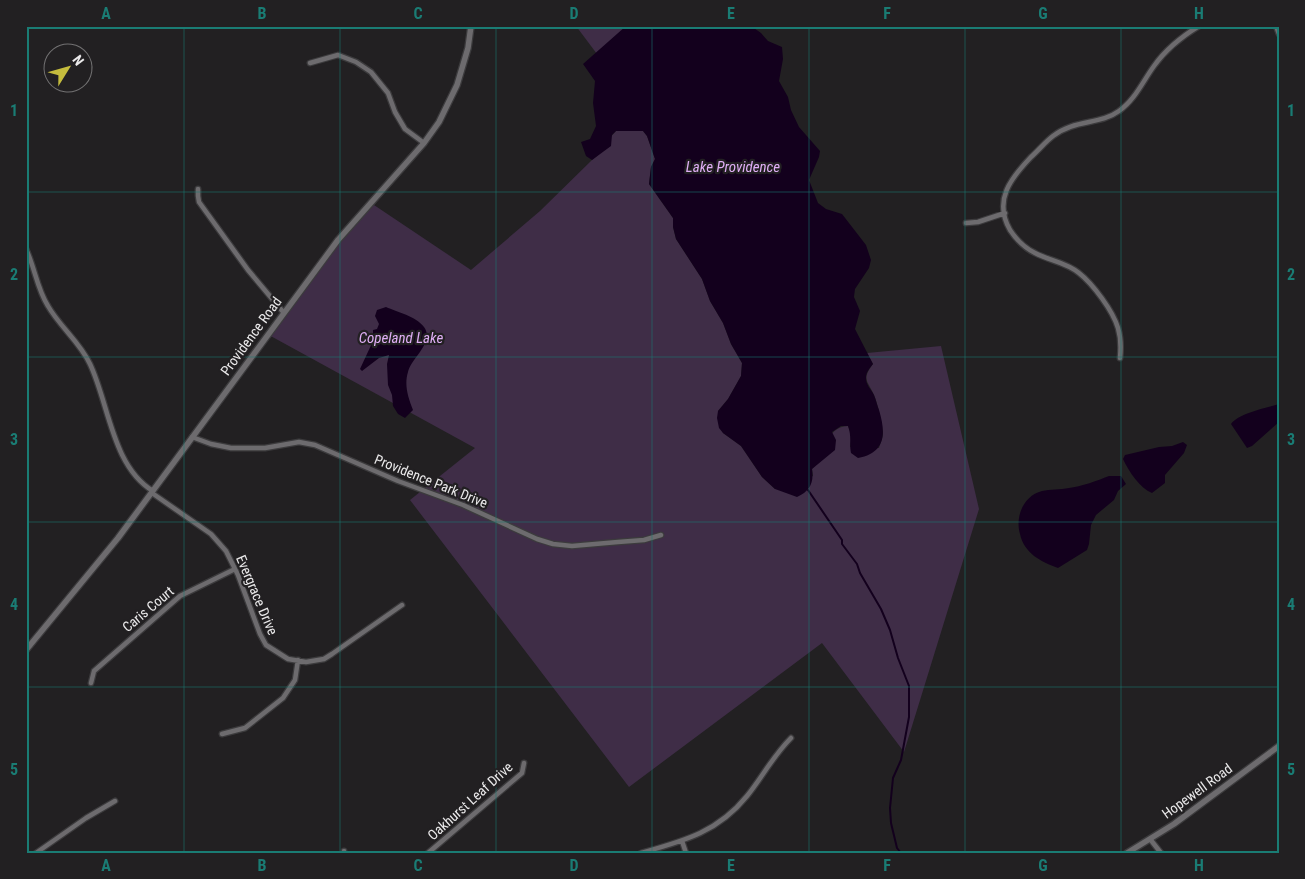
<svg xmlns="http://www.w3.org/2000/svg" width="1305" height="879" viewBox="0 0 1305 879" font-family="'Roboto Condensed',sans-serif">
  <rect width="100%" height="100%" fill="#222022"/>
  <path fill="#3f2d47" d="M576 26H628L600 58Z
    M637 130 643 131 647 136 655 159 651 167 649 184 673 218V227L676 239 702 279 710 301 723 323 731 344 742 363 741 376 728 399 718 411 723 433 741 446 762 477 775 489 813 476 812 469C826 456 824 427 848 426L852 436 850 447 879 448C880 444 883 438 883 433 882 424 878 404 874 395 868 381 861 380 873 364L867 353 941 346 979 509 904 752 822 643 629 787 410 500 475 448 267 334 371 203 471 270 540 211 592 160C603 153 607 140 616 131Z"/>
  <path fill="#13001d" d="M626 26H751L761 33 768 41 782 47 783 59 779 81 788 97 791 110 799 127 820 151 819 157 809 180 818 203 826 209 842 214 866 245 871 260 869 268 855 289 854 297 860 311 855 329 873 364C870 368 866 372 866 378 866 385 871 389 874 395 876 400 877 405 879 410 886 433 886 453 858 458L851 453C849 443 852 437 848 426H841L832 432 836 440 835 450 812 469C814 483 810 491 797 497L775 489 762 477 741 446 723 433 719 428 717 418 718 411 728 399 741 376 742 363 731 344 723 323 710 301 702 279 676 239 673 227V218L649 184 651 167 655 159 647 136 643 131H616L612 135 611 146 592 160 586 156 581 142 590 139 596 126 593 103 595 81 583 64Z
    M386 307C397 312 416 316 424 327 435 342 411 358 408 372 404 385 408 397 413 410L405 418 398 414 393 406 392 395 388 385 387 364 389 355 379 358 362 371 360 369 373 341V330L377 329 379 324 375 316 377 310Z
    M1279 404V422L1252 446 1247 448 1231 424C1239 413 1266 408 1279 404Z
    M1183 442 1187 445 1184 453 1165 475V483L1152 493C1140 488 1129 472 1123 459L1125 455 1159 447 1172 446Z
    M1109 476H1121L1126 484 1118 491 1114 500 1096 515 1091 525 1089 544 1087 550 1058 568C1041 562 1024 553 1020 534 1015 517 1023 496 1042 491 1050 489 1060 490 1069 488 1080 487 1099 480 1109 476Z"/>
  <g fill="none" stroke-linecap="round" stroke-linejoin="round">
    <path stroke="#13001d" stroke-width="2" d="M808 490 842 540V544L857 564 860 573 881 609 890 630 898 658 909 686V717L901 760 893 778 890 808 891 823 897 848 901 853"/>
    <g stroke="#3c3b3d" stroke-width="7">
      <path id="minor" d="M1276 26 1279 34
        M310 63 338 55 356 62 371 72 388 93 395 112 405 129 424 143
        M198 189V196L199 202 248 270 284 313
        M966 223 978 222 1005 213
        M26 249C35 268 37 289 48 306 60 327 80 342 90 364 109 404 112 466 153 491
        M1120 358C1121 348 1121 338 1118 328 1113 311 1093 284 1079 273 1066 262 1050 261 1035 253 1025 248 1016 239 1010 230 993 200 1011 178 1031 157 1039 150 1045 142 1053 136 1075 119 1100 125 1119 111 1135 100 1143 81 1154 66 1166 49 1181 37 1199 26
        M192 437 211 444 231 448H265L299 442 315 445 398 481 463 505 537 539 553 544 572 546 618 542 644 540 661 535
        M152 493 211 534 226 551 238 575 260 634 266 645 288 659 306 662 324 659 332 654 402 605
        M91 683 94 671 180 596 235 569
        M222 734 245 728 283 698 295 680 298 660
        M1150 839 1161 853
        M682 841 686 853
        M344 851V853
        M36 853 86 818 115 801
        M428 853 522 773 524 763
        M641 853C684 841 718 832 747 796 763 776 773 756 791 738"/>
    </g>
    <g stroke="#3c3b3d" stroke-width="8">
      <path id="tertiary" d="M26 650 118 538 338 240 424 143 439 122 457 85 468 48 471 26
        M1127 853 1174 824 1279 746"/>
    </g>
    <use href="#minor" stroke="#6d6b6e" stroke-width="4.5"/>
    <use href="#tertiary" stroke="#6d6b6e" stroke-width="5.5"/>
  </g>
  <path fill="none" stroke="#1a7c74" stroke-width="1" stroke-opacity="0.55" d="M184 26V853M340 26V853M496 26V853M652 26V853M809 26V853M965 26V853M1121 26V853M26 192H1279M26 357H1279M26 522H1279M26 687H1279"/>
  <g text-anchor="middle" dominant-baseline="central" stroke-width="4.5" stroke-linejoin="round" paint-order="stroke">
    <g font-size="14" fill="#ebeaeb" stroke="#222022">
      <text transform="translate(251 336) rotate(-54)">Providence Road</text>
      <text transform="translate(431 481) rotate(22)">Providence Park Drive</text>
      <text transform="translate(257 595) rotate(67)">Evergrace Drive</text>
      <text transform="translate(148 609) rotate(-40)">Caris Court</text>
      <text transform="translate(1197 791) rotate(-36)">Hopewell Road</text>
      <text transform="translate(470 801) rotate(-42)">Oakhurst Leaf Drive</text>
    </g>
    <g font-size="15" font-style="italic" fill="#e0aff6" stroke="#222022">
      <text x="733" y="167">Lake Providence</text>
      <text x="401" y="338">Copeland Lake</text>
    </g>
  </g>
  <rect width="1305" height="879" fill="none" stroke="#222022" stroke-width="55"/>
  <g transform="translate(68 68) rotate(53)"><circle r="24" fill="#222022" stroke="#727172"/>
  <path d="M0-4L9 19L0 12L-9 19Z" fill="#c5bc3d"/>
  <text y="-8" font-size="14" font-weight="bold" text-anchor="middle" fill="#ebeaeb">N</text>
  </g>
  <rect x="28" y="28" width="1250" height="824" fill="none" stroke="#1a7c74" stroke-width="2"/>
  <g font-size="16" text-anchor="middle" font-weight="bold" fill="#1a7c74">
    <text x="106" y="19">A</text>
    <text x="262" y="19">B</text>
    <text x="418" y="19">C</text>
    <text x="574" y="19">D</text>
    <text x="731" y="19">E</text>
    <text x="887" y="19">F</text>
    <text x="1043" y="19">G</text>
    <text x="1199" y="19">H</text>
    <text x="14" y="116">1</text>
    <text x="1291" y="116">1</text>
    <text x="14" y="280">2</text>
    <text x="1291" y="280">2</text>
    <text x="14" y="445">3</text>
    <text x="1291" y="445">3</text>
    <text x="14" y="610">4</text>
    <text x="1291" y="610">4</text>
    <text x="14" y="775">5</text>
    <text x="1291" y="775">5</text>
    <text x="106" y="871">A</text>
    <text x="262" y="871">B</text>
    <text x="418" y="871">C</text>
    <text x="574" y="871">D</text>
    <text x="731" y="871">E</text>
    <text x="887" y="871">F</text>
    <text x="1043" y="871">G</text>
    <text x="1199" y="871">H</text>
  </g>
</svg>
